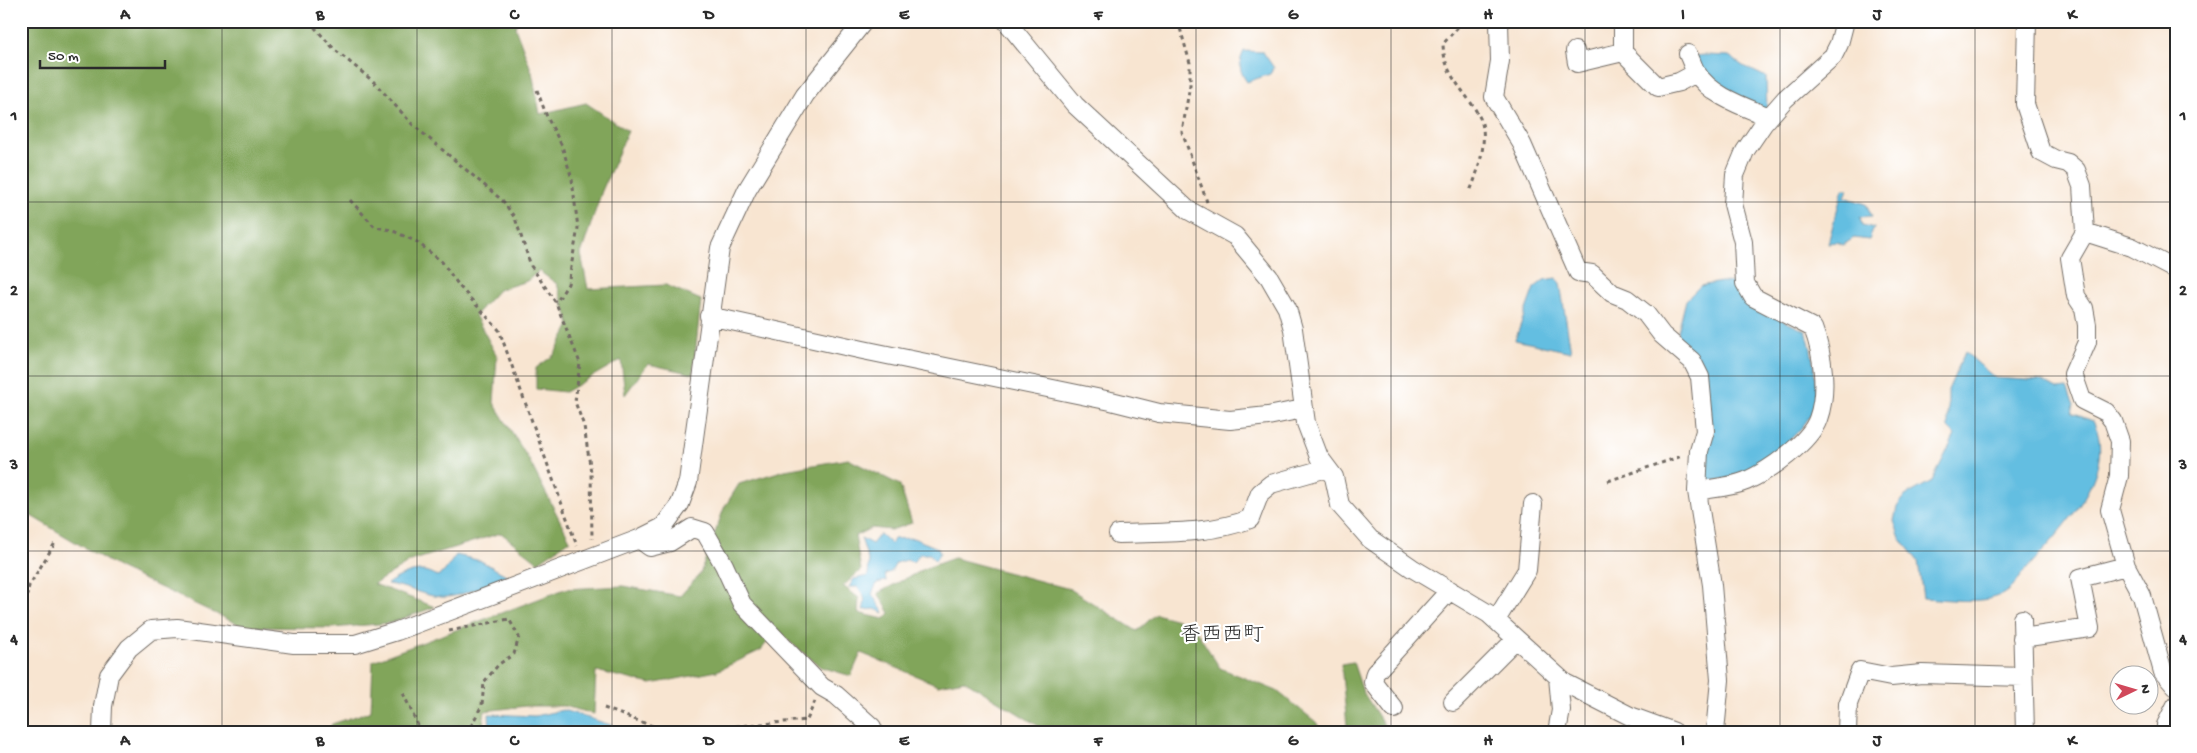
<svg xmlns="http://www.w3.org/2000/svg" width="2197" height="753" viewBox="0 0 2197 753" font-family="'Gochi Hand','Klee One',sans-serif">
  <rect width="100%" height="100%" fill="#fff"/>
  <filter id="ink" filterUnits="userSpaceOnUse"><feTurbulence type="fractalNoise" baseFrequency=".02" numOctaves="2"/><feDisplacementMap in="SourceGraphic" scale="10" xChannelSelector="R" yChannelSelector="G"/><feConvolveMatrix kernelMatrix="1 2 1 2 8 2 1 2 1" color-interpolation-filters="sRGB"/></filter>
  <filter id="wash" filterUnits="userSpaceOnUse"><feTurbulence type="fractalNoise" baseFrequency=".0096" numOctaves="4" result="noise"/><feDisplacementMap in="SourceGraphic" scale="20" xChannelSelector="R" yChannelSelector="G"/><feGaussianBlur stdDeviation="1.12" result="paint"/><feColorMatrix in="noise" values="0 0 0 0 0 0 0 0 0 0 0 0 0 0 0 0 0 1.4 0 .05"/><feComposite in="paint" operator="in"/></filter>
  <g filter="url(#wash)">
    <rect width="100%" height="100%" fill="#f8e5d1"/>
    <path fill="#81a55a" stroke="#566842" d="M21 21H518L515 27 532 72 540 114 586 103 628 131 602 191 581 254 588 289 666 285 701 300 693 374 648 364 625 395 621 360 565 392 536 389V368L554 355 570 325 557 284 539 271 527 281 498 290 475 315 497 356 494 403 529 460 570 540 538 562 501 533 411 561 374 584 435 607 390 623 333 628 244 627 119 568 21 510Z
      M848 459 900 485 912 523 891 530 871 528 855 536 861 570 843 586 859 598 858 613 884 619 890 613 878 593 926 568 954 558 1070 589 1137 631 1156 614 1192 624 1220 668 1277 691 1316 722 1322 732H1195L1183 728 1182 732H1048L964 680 938 685 861 653 851 676 821 667 776 631 761 650 717 671 651 684 596 671 594 714 564 706H526L485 711 482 732H327L332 724 371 711 373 661 565 589 623 586 680 596 700 574 724 508 739 484 785 470Z
      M1353 662 1363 692 1386 728 1385 732H1336L1347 726 1341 664Z"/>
    <path fill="#63bee1" stroke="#477486" d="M1244 51 1263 52 1274 68 1270 74 1247 82C1239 71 1238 63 1244 51Z
      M1704 55 1729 56 1743 66 1766 77 1767 113 1713 87 1694 56Z
      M1843 189H1848L1845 197 1866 204 1872 216 1860 217 1862 225 1874 228 1869 240 1854 238 1843 245 1837 242 1828 243Z
      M1556 278 1560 283 1571 352 1515 340 1534 288 1544 280Z
      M1721 282 1736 283 1741 297 1751 306 1806 331C1813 352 1820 393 1811 414 1801 435 1757 470 1735 477 1725 480 1715 480 1705 482L1709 434 1678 332 1686 300 1700 286Z
      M1965 352 1995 378 2041 381 2057 389 2067 388 2074 405 2072 413 2093 421C2119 471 2063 529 2032 563 2023 572 2014 588 2003 594 1984 605 1944 599 1923 598L1918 561 1900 538 1894 521 1897 507 1905 496 1932 481 1955 435 1948 428V390Z
      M880 534 891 544 894 539 913 538 938 548 940 553 935 561 930 554H920L913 562 907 560 896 563 891 572 885 574 886 581 877 583 872 594 884 613 875 609 863 610C866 600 865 594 857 587H849L854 579 868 576 869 563 861 538 872 544Z
      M456 555 481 561 508 576C490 583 458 599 440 597 421 595 406 586 387 584 402 574 422 565 437 576L444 572Z
      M563 710 633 732H490L489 714 535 716Z"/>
  </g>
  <g filter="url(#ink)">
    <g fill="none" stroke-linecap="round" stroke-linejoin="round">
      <g stroke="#736c65" stroke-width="20">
        <path id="minor" d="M1006 21 1075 105 1188 210 1235 236 1269 277 1287 308 1293 329 1306 423 1319 457 1334 477 1340 505 1370 539 1412 568 1489 614 1565 683 1630 716 1674 732
          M1499 21 1500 61 1494 97 1522 144 1578 272 1592 274 1612 293 1627 299 1646 314 1662 335 1692 361 1700 377 1705 431 1699 451 1697 491 1712 585 1720 680 1715 732
          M1623 21V52L1658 87 1679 82 1696 73
          M2027 21 2025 104 2041 152 2056 160 2068 163 2076 170 2082 186 2085 232 2070 258 2076 296 2084 308 2087 325V342L2073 374 2082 400 2106 412 2113 421 2120 441 2119 476 2110 510 2126 566 2142 596 2163 672 2176 687
          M1575 51 1577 63 1623 52
          M1688 54C1691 60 1693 67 1696 72 1710 96 1745 107 1769 117
          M2085 232 2132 247 2176 270
          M709 316 863 350 1111 401 1159 413 1230 420 1268 416 1303 409
          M1697 491C1713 488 1732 487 1746 481 1769 471 1810 442 1818 419 1828 391 1823 354 1813 328L1753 297 1745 283 1743 242 1733 204 1735 175 1745 151 1764 123 1785 99 1833 56 1839 44 1845 21
          M1118 534C1162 532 1208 535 1250 519L1260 493 1271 484 1327 468
          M639 539 650 547 670 542 692 528 705 532 724 565 742 604 822 687 836 695 872 727 874 732
          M2022 619 2025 732
          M1496 620 1527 570 1533 504
          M2022 638 2090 628 2080 578 2126 566
          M1453 702 1516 639
          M1394 709 1373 682 1375 673 1450 590
          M102 732 103 706 109 675 129 648 151 630 177 628 294 644H355L397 631 639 539 663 527 680 504 688 482 720 248 747 190 805 95 864 21
          M1557 732 1561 710 1558 677
          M1847 732 1848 704 1860 671 1891 677 1922 674 2023 677
          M2167 732 2166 725 2176 705"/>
      </g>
      <path stroke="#736c65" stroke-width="3" stroke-dasharray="4 4" stroke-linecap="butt" d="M309 21 334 49 374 82 412 124 503 201 515 218 531 266 556 303 580 363 575 402 584 426 591 472 592 539
        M1178 21 1190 63V85L1182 132 1207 202
        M1463 21 1443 44C1444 77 1465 89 1479 116 1490 135 1478 173 1470 191
        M537 90 547 117 562 146 572 179 578 228 568 284 556 303
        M350 200 375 227 391 230 417 242 442 262 460 287 499 330 577 546
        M1608 481 1682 456
        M21 620 29 586 55 543
        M449 631 509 619 519 637 514 654 499 664 484 682 482 705 468 732
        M403 693 421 732
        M604 708 663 730 717 728 807 720 815 701
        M952 732H960"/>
      <use href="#minor" stroke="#fff" stroke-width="18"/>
    </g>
  </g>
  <path fill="none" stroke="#2b2b2b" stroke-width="1" stroke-opacity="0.55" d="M222 21V732M417 21V732M612 21V732M806 21V732M1001 21V732M1196 21V732M1391 21V732M1585 21V732M1780 21V732M1975 21V732M21 202H2176M21 376H2176M21 551H2176"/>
  <g text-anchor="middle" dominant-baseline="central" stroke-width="4.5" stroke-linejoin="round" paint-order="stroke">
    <g font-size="21" fill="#2b2b2b" stroke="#fff">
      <text x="1222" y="636">香西西町</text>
    </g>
  </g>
  <rect width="2197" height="753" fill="none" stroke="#fff" stroke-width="55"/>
  <g transform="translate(2134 690) rotate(85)"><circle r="24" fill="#ffffff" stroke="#aaaaaa"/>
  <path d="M0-4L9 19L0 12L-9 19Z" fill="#d1495b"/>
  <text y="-8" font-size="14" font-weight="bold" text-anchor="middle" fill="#2b2b2b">N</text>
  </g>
  <path d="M40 60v8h125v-8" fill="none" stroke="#2b2b2b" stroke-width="2.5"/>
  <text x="48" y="60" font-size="15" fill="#2b2b2b" stroke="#ffffff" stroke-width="4" paint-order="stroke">50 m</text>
  <rect x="28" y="28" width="2142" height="698" fill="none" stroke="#2b2b2b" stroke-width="2"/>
  <g font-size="16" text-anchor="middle" font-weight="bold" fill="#2b2b2b">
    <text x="125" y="19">A</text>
    <text x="320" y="19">B</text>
    <text x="514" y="19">C</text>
    <text x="709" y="19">D</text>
    <text x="904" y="19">E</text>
    <text x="1098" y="19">F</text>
    <text x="1293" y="19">G</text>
    <text x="1488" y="19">H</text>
    <text x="1683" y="19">I</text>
    <text x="1877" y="19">J</text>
    <text x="2072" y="19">K</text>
    <text x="14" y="120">1</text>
    <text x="2183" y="120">1</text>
    <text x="14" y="295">2</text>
    <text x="2183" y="295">2</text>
    <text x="14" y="469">3</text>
    <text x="2183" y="469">3</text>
    <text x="14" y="644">4</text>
    <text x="2183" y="644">4</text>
    <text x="125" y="745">A</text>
    <text x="320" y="745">B</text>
    <text x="514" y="745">C</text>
    <text x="709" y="745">D</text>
    <text x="904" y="745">E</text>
    <text x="1098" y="745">F</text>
    <text x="1293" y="745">G</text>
    <text x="1488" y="745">H</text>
    <text x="1683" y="745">I</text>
    <text x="1877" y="745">J</text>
    <text x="2072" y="745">K</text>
  </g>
</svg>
